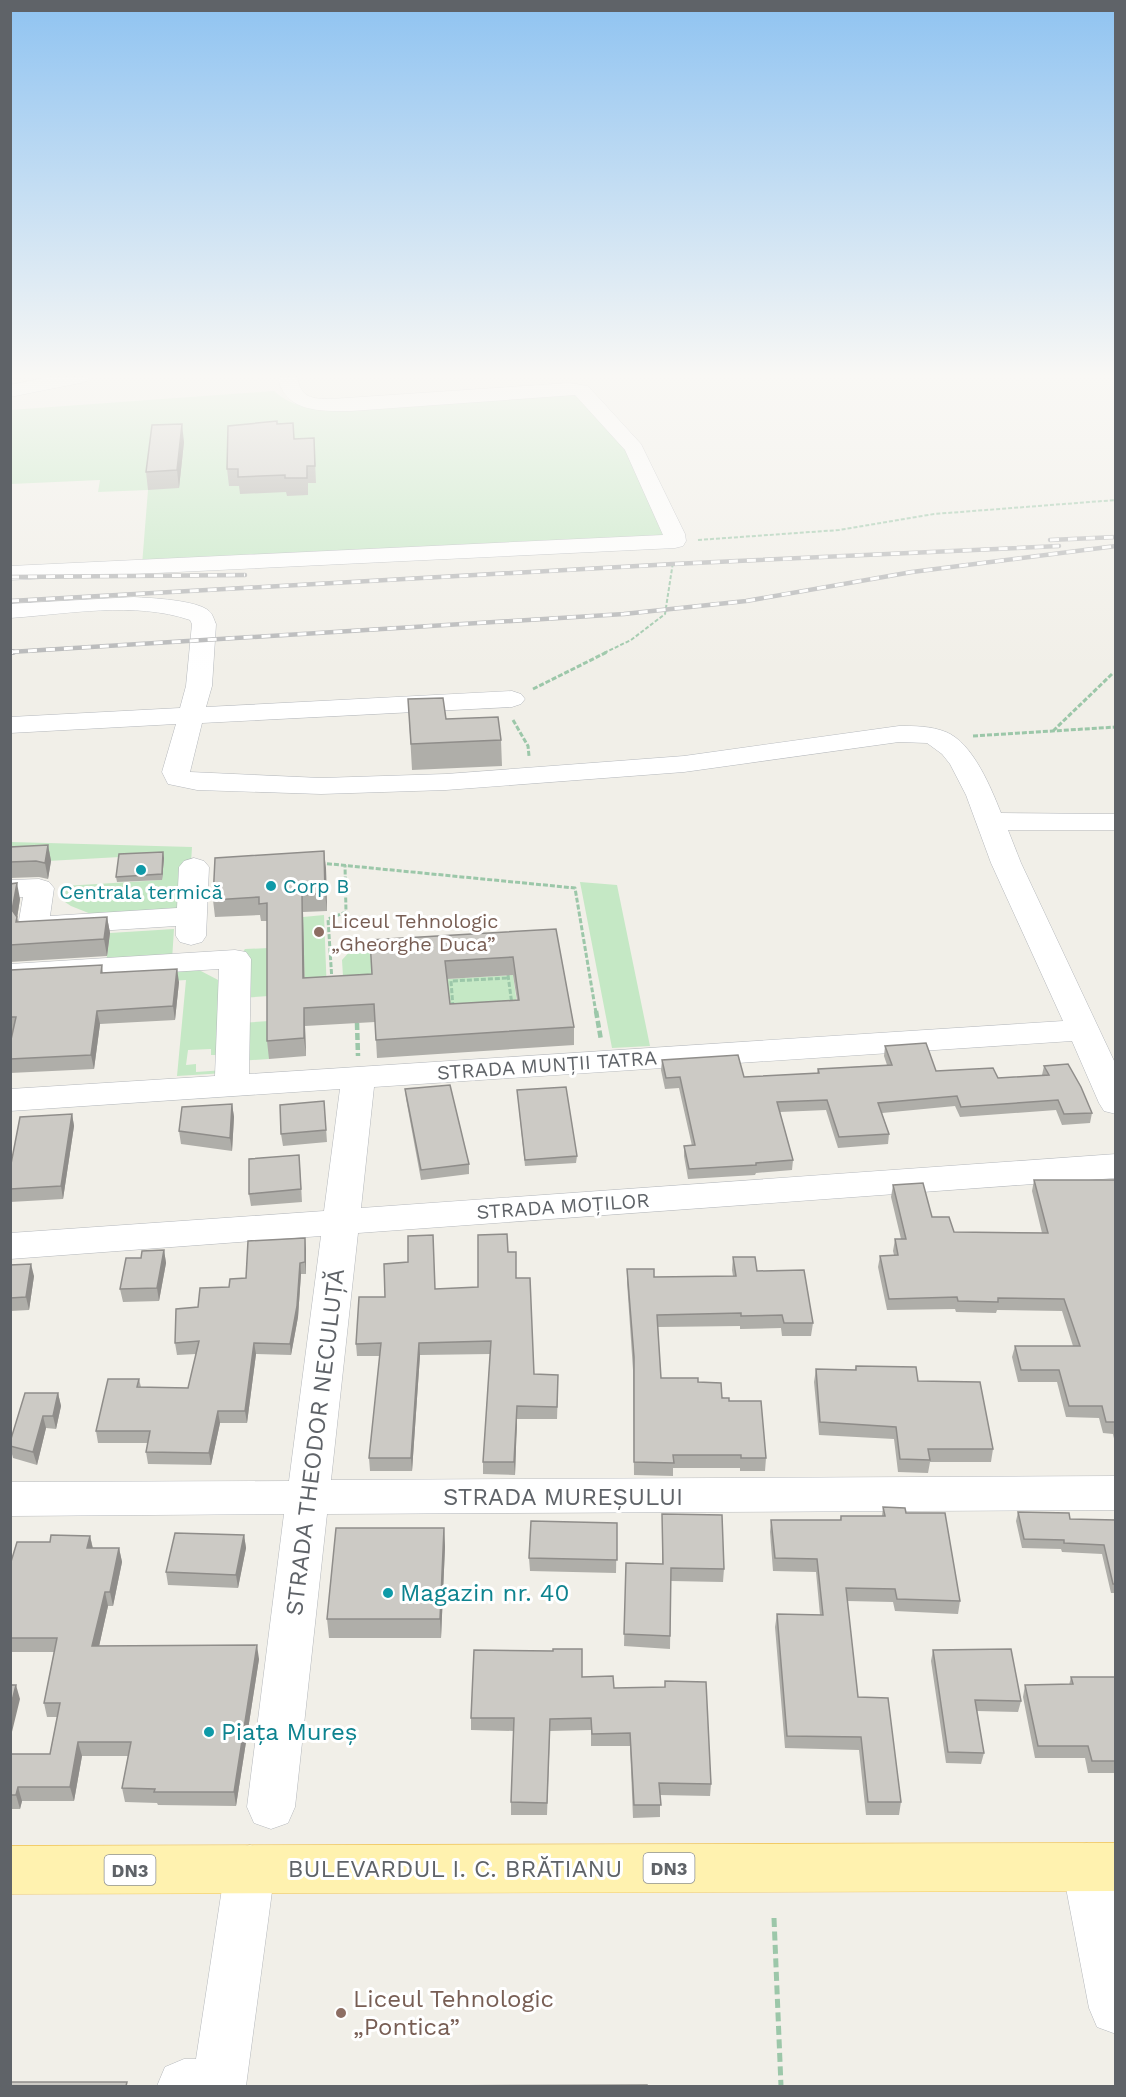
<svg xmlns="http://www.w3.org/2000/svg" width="1126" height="2097" viewBox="0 0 1126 2097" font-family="'Work Sans',sans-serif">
  <rect width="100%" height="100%" fill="#f1efe8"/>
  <path fill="#c5e8c5" d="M274 391C292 407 309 408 333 409L593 391 639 450 680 537 142 565 148 490 98 492 100 480 11 484 10 410Z
    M11 842 192 847 188 912 91 914 71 906 62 900 64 886 162 880 164 858 120 857 11 863Z
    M580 882 617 885 650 1046 612 1048Z
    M324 915 327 994 305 996 303 917Z
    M174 929 172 960 106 964 110 933Z
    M554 938 373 991 344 993 342 960 351 950Z
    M269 948V996L241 998 242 953 245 949Z
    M199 970 222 982 223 1055H211V1049L188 1050 186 1065 196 1064V1072L225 1070V1073L177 1076 186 980 11 991V981Z
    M513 975 519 1018 450 1022 446 979Z
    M269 1021V1059L239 1061 240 1023Z"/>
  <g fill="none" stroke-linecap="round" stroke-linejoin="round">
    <g stroke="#b5b8bc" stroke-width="1">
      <path id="minor" d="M49 377H89L87 381 80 383 10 397V385Z
        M278 377H297C301 398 312 399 331 399L569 383 588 386 641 444 685 534 686 541 683 546 675 548 10 580V566L663 535 625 450 575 395 351 411C322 411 284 413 278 377Z
        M134 597C151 598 197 600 209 611 213 614 214 620 216 624L212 686 206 707 512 691 521 694 525 699 521 704 512 707 202 723 190 772 321 778 446 774 684 756 899 726C915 726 931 726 946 732 973 743 991 788 1001 813L1116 814V830H1008L1021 863 1116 1065V1114L1104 1111 1099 1103 1072 1041 374 1087 361 1208 1116 1154V1178L358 1233 331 1480 1116 1476V1510L327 1514 295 1807 288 1823 271 1829 254 1823 247 1807 284 1514 10 1516V1482L289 1481 321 1236 10 1259V1233L324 1211 340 1089 10 1111V1089L215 1076 219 969 10 982V964L235 950 246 952 251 959 249 1074 1063 1021 991 863 966 795 950 764 942 754 927 743 899 742 684 772 446 790 321 794 197 790 168 784 162 772 176 724 10 733V717L180 708 186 686 192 624 190 620C134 601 68 614 10 618V604Z
        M194 858 204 861 209 867 206 936 202 942 191 945 180 942 176 936V926L33 935 22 932 18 926 23 897 10 898V880L39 879 49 882 54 888 50 916 177 908 179 867 184 861Z
        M1087 1843 1105 1850 1116 1883V2034L1097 2027 1089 2008 1062 1867 1069 1850Z
        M250 1845 268 1852 275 1869 246 2086H157L165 2067 184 2059H196L225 1869 232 1852Z"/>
    </g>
    <g stroke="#f2c960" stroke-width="1">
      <path id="major" d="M1116 1843V1891L10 1894V1846Z"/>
    </g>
    <path stroke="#9cc7a9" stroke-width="2" stroke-dasharray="4 2" stroke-linecap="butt" d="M698 540 839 530 934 514 1116 500
      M604 653 631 640 665 614 673 562"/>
    <path stroke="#9cc7a9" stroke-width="3" stroke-dasharray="5 2" stroke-linecap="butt" d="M533 689 607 652
      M513 720 528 746 529 756
      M1053 731 1112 674H1116
      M973 736 1116 727
      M320 863 575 888 596 1013
      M508 975 512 1005
      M332 981 328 919 346 912 345 865
      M453 1007 451 981 508 978"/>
    <path stroke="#9cc7a9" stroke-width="4.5" stroke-dasharray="7 3" stroke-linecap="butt" d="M596 1011 601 1040
      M357 1023 358 1056"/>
    <path stroke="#9cc7a9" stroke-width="5" stroke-dasharray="9 4.5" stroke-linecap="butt" d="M774 1918 781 2086"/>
    <use href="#minor" fill="#fff" fill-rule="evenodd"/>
    <use href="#major" fill="#fff2af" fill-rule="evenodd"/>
    <g stroke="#b6b7b8" stroke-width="4.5">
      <path id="rail-far1" d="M1050 540 1116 537
        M10 577 245 575
        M10 601 673 564 1059 546
        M10 652 624 614 746 601 912 572 1116 546"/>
    </g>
    <g stroke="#b6b7b8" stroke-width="6">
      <path id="rail" d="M10 652H13"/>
    </g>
    <use href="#rail-far1" stroke="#fff" stroke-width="3" stroke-dasharray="9" stroke-linecap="butt"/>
    <use href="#rail" stroke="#fff" stroke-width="4" stroke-dasharray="11" stroke-linecap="butt"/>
  </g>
  <path fill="#afaea9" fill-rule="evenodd" d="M277 424 295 439 314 438 316 483H308V495L287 496 286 492 240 494 239 486H229L227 469Z
    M184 442 179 488 148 490 146 472Z
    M408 699 446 719 501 740 502 766 412 770Z
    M48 845 51 861 48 879 39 877 10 878V847Z
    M164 858 162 880 117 882 116 877Z
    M326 868 327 911 303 912 304 978 372 974 556 929 574 1027V1045L377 1058 375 1022 305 1026 306 1056 269 1059 267 1041V921H261L260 915 215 917 213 900ZM513 975 517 1000 450 1004 447 979Z
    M10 884 20 899 17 918 18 922 107 917 110 933 107 956 10 962Z
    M102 965 103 973 179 982 175 1020 100 1024 94 1069 10 1073V1044L13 1031H10L11 970Z
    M885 1046 936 1071 998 1078 1042 1075 1044 1066 1092 1113 1090 1123 1062 1125 1056 1110 960 1117 955 1106 882 1113 889 1134 888 1144 838 1148 826 1110 780 1112 793 1160 792 1170 756 1173 755 1175 688 1179 684 1156V1146H692L679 1088 665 1089 661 1070 662 1060 744 1077 817 1073 818 1069 887 1065 884 1056Z
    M405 1089 469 1164V1174L421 1180 406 1099Z
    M517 1090 577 1156 576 1163 525 1166Z
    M232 1104 234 1117 232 1151 181 1144 179 1131Z
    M72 1114 74 1126 63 1199 10 1202V1169Z
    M325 1114 327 1142 283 1146 281 1134Z
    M300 1167 302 1202 251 1206 249 1194Z
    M1034 1180H1116V1448L1113 1434 1103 1433 1099 1418 1066 1417 1057 1382H1018L1012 1357 1015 1346H1073L1062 1311 997 1310 996 1313 956 1312 955 1309 887 1310 878 1267 880 1256 894 1255 893 1251 895 1239H901L891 1197 893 1185 932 1217 954 1232 1042 1233 1032 1191Z
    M306 1249V1274H301L298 1317 291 1355 256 1354 247 1423H220L211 1465 148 1464 146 1452 148 1443H98L96 1431 139 1379 141 1387 188 1388 196 1354 177 1355 175 1343 198 1307 229 1287Z
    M164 1250 166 1263 159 1301 123 1302 120 1289Z
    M508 1252 516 1278 534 1374 558 1387 557 1419H517L515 1475 483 1474V1462L490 1354 420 1355 412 1471H370L369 1458 380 1356H357L356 1344 385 1297 435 1289 478 1287Z
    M733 1257 757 1271 813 1323 811 1336H782L781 1328 740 1329V1326L658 1327 661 1378 698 1382 729 1401 766 1458 765 1471H740V1468H673V1476L634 1475 633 1370 627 1282V1269L654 1277 733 1276 732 1270Z
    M10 1265 34 1276 29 1310 10 1311Z
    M856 1366 918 1381 993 1449 991 1462H930L928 1473 898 1472 894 1439 819 1435 814 1382 816 1369 855 1370Z
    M58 1393 61 1406 56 1429 46 1428 37 1465 13 1458 10 1446Z
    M883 1507 906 1513 960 1601 958 1614 895 1611 893 1602 847 1601 858 1697 901 1802 899 1815H866L859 1750 785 1748 775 1627 777 1614 820 1615 816 1572 773 1571 770 1532 771 1520H840L841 1516H882Z
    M1018 1512 1070 1519 1116 1520V1593H1111L1102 1554 1062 1552 1061 1549 1022 1548 1016 1521Z
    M662 1514 724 1569 723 1582 671 1581 670 1649 624 1646 626 1563 662 1564Z
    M617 1523 616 1573 530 1571 529 1558Z
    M444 1528 445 1547 441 1638H329L327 1619Z
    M244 1535 246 1548 238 1588 168 1585 166 1572Z
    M90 1536 93 1548H119L122 1562 113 1606H108L99 1646 259 1659 236 1806 158 1805 157 1803 125 1802 122 1788 128 1756H82L74 1801H22L20 1809H10V1754H50L57 1717H47L44 1703 54 1652H10V1565L50 1542Z
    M933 1650 1021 1701 1018 1712 977 1711 984 1753 981 1764 946 1763 931 1661Z
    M582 1677 614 1688 711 1784 710 1796 660 1795V1817L633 1818 630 1746H591V1730L550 1731 547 1815H511V1802L514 1731 471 1730V1718Z
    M1071 1677H1116V1773H1088L1085 1758H1035L1023 1697 1025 1685H1069Z"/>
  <path fill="#8f8d8a" d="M182 424 184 442 179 488 177 470Z
    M48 845 51 861 48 879 45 863Z
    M324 851 326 868 327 911 325 893Z
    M163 852 164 858 162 880V874Z
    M17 883 20 899 17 918 20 933 19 938 12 910Z
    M302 895 303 912 305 996 303 978Z
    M107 917 110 933 107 956 104 939Z
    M177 969 179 982 175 1020 173 1006Z
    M304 1008 305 1026 306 1056 304 1038Z
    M97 1011 100 1024 94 1069 91 1055Z
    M232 1104 234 1117 232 1151 230 1138Z
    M72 1114 74 1126 63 1199 61 1186Z
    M305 1238 306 1249V1274L305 1262Z
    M164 1250 166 1263 159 1301 157 1288Z
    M300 1263 301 1274 298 1317 291 1355 290 1344Z
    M31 1264 34 1276 29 1310 26 1297Z
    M254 1343 256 1354 247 1423 245 1411Z
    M419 1343 420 1355 412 1471 411 1458Z
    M58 1393 61 1406 56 1429 53 1416Z
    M517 1406V1419L515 1475 514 1462Z
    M218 1411 220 1423 211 1465 209 1453Z
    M43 1416 46 1428 37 1465 33 1452Z
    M444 1528 445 1547 441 1638 440 1619Z
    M244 1535 246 1548 238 1588 236 1575Z
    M90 1536 93 1550 87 1548Z
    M119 1548 122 1562 113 1606 110 1592Z
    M105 1592 108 1606 96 1660 92 1646Z
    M257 1645 259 1659 236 1806 234 1792Z
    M16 1685 20 1699 10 1740V1709Z
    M78 1742 82 1756 74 1801 70 1787Z
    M18 1787 22 1801 20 1809 16 1795Z"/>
  <path fill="#cccac5" stroke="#8f8d8a" stroke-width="1.5" fill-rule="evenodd" d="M277 421V424L293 423 294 439 314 438 315 466H307V478H285V475L238 477V469H227L228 426Z
    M182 424 177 470 146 472 152 425Z
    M443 698 446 719 498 717 501 740 411 744 408 699Z
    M48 845 45 863 36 861 10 862V847Z
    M324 851 325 893 302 895 303 978 372 974 370 940 556 929 574 1027 376 1040 374 1004 304 1008V1038L267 1041V903L259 904V897L213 900 215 858ZM513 957 519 1000 450 1004 445 961Z
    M163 852 162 874 116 877 119 854Z
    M17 883 12 910 17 917 16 922 107 917 104 939 10 945V884Z
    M102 965 101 973 177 969 173 1006 97 1011 91 1055 10 1059V1044L16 1017H10L11 970Z
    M926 1043 936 1071 993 1068 998 1078 1049 1075 1044 1066 1068 1064 1081 1087 1092 1113 1064 1114 1058 1100 961 1107 957 1096 878 1103 889 1134 839 1137 827 1100 777 1102 793 1160 756 1163V1165L689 1169 684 1146 695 1145 680 1077 666 1078 662 1060 738 1055 744 1077 819 1073 818 1069 892 1065 885 1046Z
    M450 1085 469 1164 421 1170 405 1089Z
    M566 1087 577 1156 525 1160 517 1090Z
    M324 1101 326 1130 281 1134 280 1105Z
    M232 1104 230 1138 179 1131 182 1107Z
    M72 1114 61 1186 10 1189V1169L20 1117Z
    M299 1155 301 1189 249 1194V1159Z
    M1034 1180H1116V1422H1106L1102 1406H1069L1059 1370H1021L1015 1346H1080L1064 1299 998 1298V1302L958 1301 957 1297 889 1299 880 1256 898 1255 895 1239H906L893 1185 923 1183 932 1217H949L954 1232 1048 1233Z
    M507 1234 508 1252H516V1278H530L534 1374 558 1375 557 1407 517 1406 514 1462H483L491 1341 419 1343 411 1458H369L381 1343 356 1344 359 1297H385L384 1264 408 1262V1236L433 1235 435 1289 478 1287V1235Z
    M305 1238V1262L300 1263 297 1306 290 1344 254 1343 245 1411H218L209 1453 146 1452 150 1431H96L108 1379H139L137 1387 188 1388 199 1341 175 1343 176 1309 198 1307 200 1288 229 1287 230 1279 246 1278 248 1241Z
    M164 1250 157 1288 120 1289 126 1258H141L142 1251Z
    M733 1257H755L757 1271 804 1270 813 1323H784L782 1315 741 1316V1313L657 1315 661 1378H698V1382L721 1383 722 1398H729V1401H761L766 1458H741V1455H673L674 1463 634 1462V1357L627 1269H654V1277L736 1276Z
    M31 1264 26 1297 10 1298V1265Z
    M856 1366 916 1367 918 1381 980 1382 993 1449H928L930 1460 900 1459 896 1427 820 1422 816 1369 856 1370Z
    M25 1393H58L53 1416H43L33 1452 10 1446V1442Z
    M883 1507 905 1508 906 1513H945L960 1601 897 1599 895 1589 846 1588 858 1697 888 1698 901 1802H868L861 1737 787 1736 777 1614 823 1615 817 1559 775 1558 771 1520H841V1516H885Z
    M1018 1512 1069 1513 1070 1519 1116 1520V1584H1113L1104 1545 1064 1543V1540L1024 1539Z
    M662 1514 722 1515 724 1569 671 1568 670 1636 624 1634 626 1563 663 1564Z
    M531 1521 617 1523V1560L529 1558Z
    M336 1528H444L440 1619H327Z
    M175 1533 244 1535 236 1575 166 1572Z
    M51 1535 90 1536 87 1548H119L110 1592H105L92 1646 257 1645 234 1792H154L155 1789 122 1788 131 1742H78L70 1787H18L16 1795H10V1754H50L60 1703H44L57 1638H10V1565L17 1542H50Z
    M553 1649H582V1677L613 1676 614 1688 665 1687V1681L706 1682 711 1784 659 1783 661 1805H634L630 1733 592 1734 591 1718 550 1719 547 1803 511 1802 514 1718H471L474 1650 553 1651Z
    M1011 1649 1021 1701 975 1700 984 1753 948 1752 933 1650Z
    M1071 1677H1116V1761H1092L1088 1746H1038L1025 1685 1073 1684Z
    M10 1685H16L10 1709Z
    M10 2082H127L126 2086H10Z
    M647 2085V2086H421Z"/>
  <linearGradient id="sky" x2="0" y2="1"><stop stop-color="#8fc3f1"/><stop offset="0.56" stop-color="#f9f8f5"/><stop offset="1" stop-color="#f9f8f5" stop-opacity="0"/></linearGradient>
  <rect width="1126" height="671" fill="url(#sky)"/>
  <g fill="#0f9aa8" stroke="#fff" stroke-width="2">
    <circle cx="141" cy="870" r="6"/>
    <circle cx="271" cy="886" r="6"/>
    <circle cx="388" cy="1593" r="6"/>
    <circle cx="209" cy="1732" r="6"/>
  </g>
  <g fill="#8d6e63" stroke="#fff" stroke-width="2">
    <circle cx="319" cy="932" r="6"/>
    <circle cx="341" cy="2013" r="6"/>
  </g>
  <g text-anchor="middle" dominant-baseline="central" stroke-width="6" stroke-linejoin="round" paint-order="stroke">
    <g fill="#fff" stroke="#8f9295" stroke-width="1.5">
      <rect x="643.5" y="1853" width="51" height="30" rx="4.5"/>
      <rect x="104.5" y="1855" width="51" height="30" rx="4.5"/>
    </g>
    <g font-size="18" font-weight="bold" fill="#5f6368">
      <text x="669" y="1868">DN3</text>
      <text x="130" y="1870">DN3</text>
    </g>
    <g font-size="20" fill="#0d838f" stroke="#fff" text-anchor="start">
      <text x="283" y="886">Corp B</text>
      <text x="141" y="892" text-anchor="middle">Centrala termică</text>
    </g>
    <g font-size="20" fill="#785e54" stroke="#fff" text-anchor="start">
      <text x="331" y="921">Liceul Tehnologic<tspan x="331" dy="23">„Gheorghe Duca”</tspan></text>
    </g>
    <g font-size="20" fill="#5f6368" stroke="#fff">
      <text transform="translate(547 1065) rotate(-4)">STRADA MUNȚII TATRA</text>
      <text transform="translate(563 1206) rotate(-4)">STRADA MOȚILOR</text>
    </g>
    <g font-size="24" fill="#5f6368" stroke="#fff">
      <text transform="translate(315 1442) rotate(-83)">STRADA THEODOR NECULUȚĂ</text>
      <text x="563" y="1497">STRADA MUREȘULUI</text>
      <text x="455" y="1869">BULEVARDUL I. C. BRĂTIANU</text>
    </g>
    <g font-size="24" fill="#0d838f" stroke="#fff" text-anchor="start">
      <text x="400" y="1593">Magazin nr. 40</text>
      <text x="221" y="1732">Piața Mureș</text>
    </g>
    <g font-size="24" fill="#785e54" stroke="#fff" text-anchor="start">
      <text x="353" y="1999">Liceul Tehnologic<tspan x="353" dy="28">„Pontica”</tspan></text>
    </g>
  </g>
  <rect width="1126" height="2097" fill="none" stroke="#5f6368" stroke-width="24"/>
</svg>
